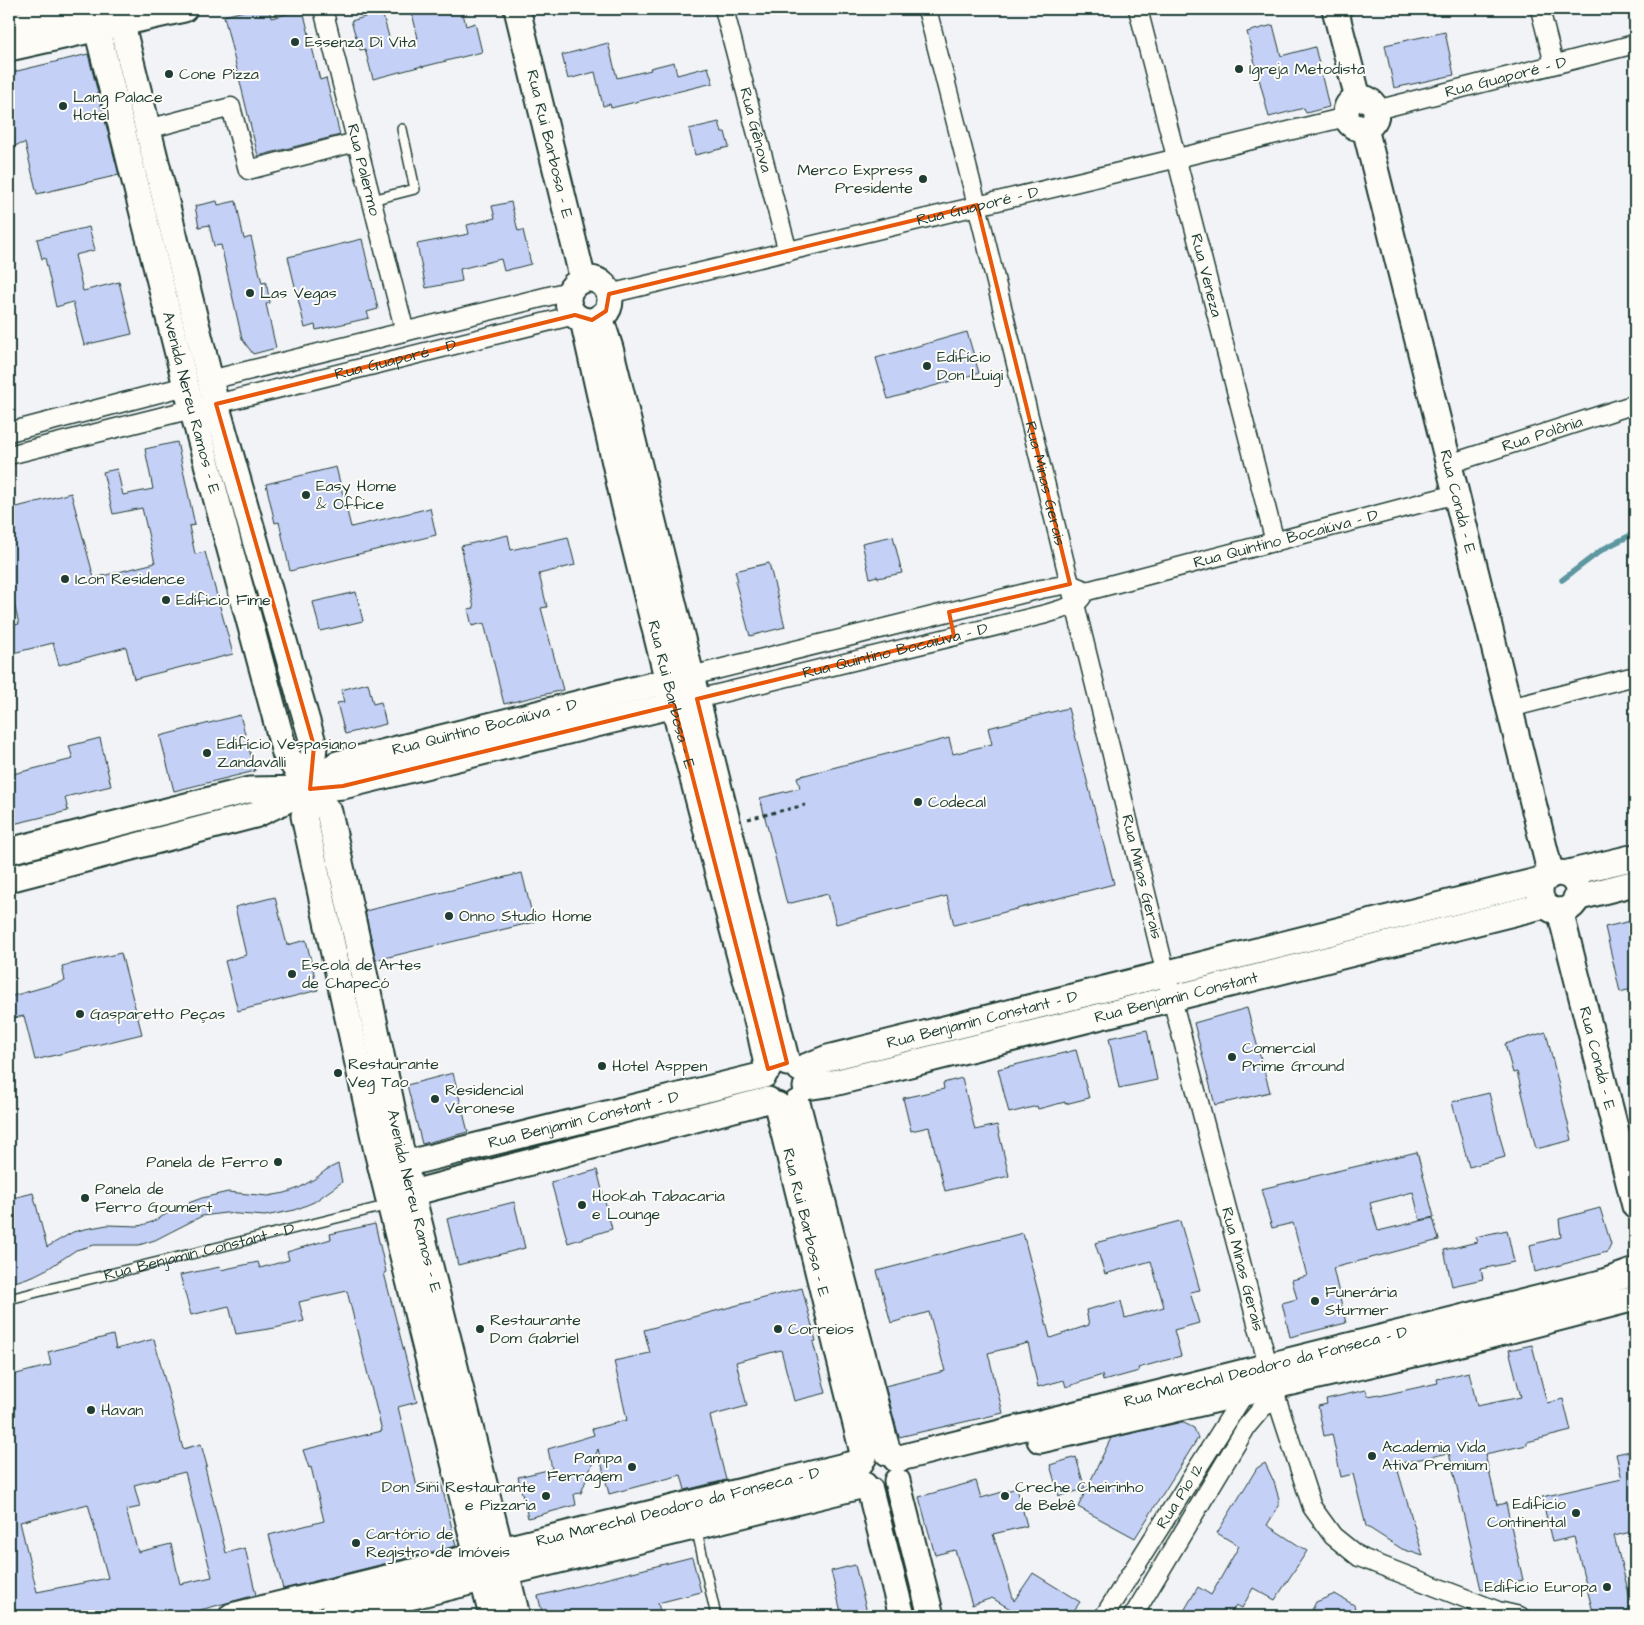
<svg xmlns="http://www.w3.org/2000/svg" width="1644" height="1625" viewBox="0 0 1644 1625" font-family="'Architects Daughter',sans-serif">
  <rect width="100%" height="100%" fill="#f2f3f7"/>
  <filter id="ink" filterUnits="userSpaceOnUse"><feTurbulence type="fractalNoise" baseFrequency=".02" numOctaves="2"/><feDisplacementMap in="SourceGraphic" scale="10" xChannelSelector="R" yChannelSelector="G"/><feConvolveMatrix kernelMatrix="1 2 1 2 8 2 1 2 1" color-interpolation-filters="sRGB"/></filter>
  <g filter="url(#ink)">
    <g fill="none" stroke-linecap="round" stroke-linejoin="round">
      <path stroke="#5c969f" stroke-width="5.5" d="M1562 580 1603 549 1635 533"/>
    </g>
    <path fill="#c5d0f7" stroke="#1f3d34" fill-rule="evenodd" d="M252 9H269L271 18 303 10 320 80 326 78 340 135 258 156 224 16Z
      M411 9H462L466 26 475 23 482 52 422 67V66L373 79 365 49 360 50 351 21 382 12 391 44 418 38Z
      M1273 25 1281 56 1315 47 1329 107 1306 113 1304 108 1269 117 1247 32Z
      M1445 32 1454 75 1394 88 1385 45Z
      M608 43 617 78 651 70 650 68 674 62 677 75 708 67 713 83 611 108 610 104 603 106 595 72 568 79 562 55Z
      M88 54 119 175 37 194 25 143 9 147V73Z
      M719 122 722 132H725L729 147 695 155 689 129Z
      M217 201 218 205 236 201 244 239 251 237 262 283 266 282 270 303 266 304 276 348 253 354 242 339 221 245 214 246 209 225 199 227 195 206Z
      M511 202 518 231 523 230 531 264 504 271 501 259 460 269 462 281 426 288 417 244 469 234 467 225 495 218 492 206Z
      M89 227 95 250 75 255 83 291 119 282 132 334 84 345 73 302 56 307 45 258 42 259 37 239Z
      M362 239 378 309 367 312 369 318 316 330 315 325 305 328 288 257Z
      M967 332 979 373 888 399 876 358Z
      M177 442 195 525 189 526 195 554 205 552 233 654 134 679 126 647 59 665 53 643 9 654V626L19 624 9 583V509L71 493 94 578 155 563 142 508 113 514 103 472 117 469 123 495 153 489 145 449Z
      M336 467 351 527 430 508 436 535 290 571 279 522 275 523 266 484Z
      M508 535 511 550 568 537 575 565 539 574 547 607 541 608 563 690 504 704 484 623 472 626 468 609 474 608 461 546Z
      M893 536 902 573 878 578 877 576 870 578 862 543Z
      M769 563 785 627 750 636 735 581H738L735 571Z
      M356 592 363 621 320 631 313 602Z
      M368 683 373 704 381 702 386 724 345 734 337 703 344 702 341 690Z
      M1068 708 1114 884 954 925 947 896 836 924 828 894 787 904 760 798 800 788 797 777 949 738 953 754 992 744 988 728Z
      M240 715 255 771 174 791 160 736Z
      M100 738 111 786 65 797 68 811 9 825V775L73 759 69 746Z
      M522 873 534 922 376 960 365 911Z
      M275 897 287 945 306 940 318 990 238 1011 225 961 246 955 235 907Z
      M1635 920V988L1620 992 1605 927Z
      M121 953 142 1034 35 1060 24 1016 9 1019V997L65 981 62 966Z
      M1247 1008 1270 1092 1215 1105 1194 1023Z
      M1147 1030 1157 1080 1119 1088 1109 1038Z
      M1546 1032 1572 1140 1536 1149 1517 1072 1513 1073 1505 1044Z
      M1076 1050 1089 1098 1065 1104V1102L1038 1109 1037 1106 1009 1113 998 1069Z
      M453 1073 468 1132 422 1144 407 1085Z
      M962 1078 975 1130 997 1125 1009 1176 945 1191 929 1127 911 1131 903 1098 944 1089 943 1083Z
      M1489 1093 1505 1157 1469 1167 1452 1102Z
      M1417 1152 1434 1217 1420 1220 1413 1192 1370 1203 1378 1231 1433 1218 1439 1240 1333 1268 1346 1323 1290 1337 1282 1303 1297 1299 1292 1280 1307 1276 1293 1223 1272 1228 1261 1189Z
      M338 1164 342 1182 314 1202 295 1210 265 1216 225 1213 202 1216 155 1240 139 1245H94L76 1250 49 1268 33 1276 9 1284V1199L33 1193 47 1247 73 1232 85 1229 107 1225 139 1226 152 1222 183 1205 202 1198 228 1192 268 1196 285 1193 299 1188 316 1178 326 1170Z
      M597 1170 612 1229 568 1243 551 1182Z
      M514 1202 525 1248 458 1265 447 1219Z
      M1600 1208 1611 1244 1607 1252 1535 1272 1530 1245 1561 1237 1559 1219Z
      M1180 1221 1200 1290 1190 1292 1199 1323 1174 1330 1181 1356 1138 1368 1139 1371 1103 1381 1102 1375 1066 1387 1064 1380 1038 1387 1028 1343 988 1353 1003 1413 899 1437 885 1386 945 1371 929 1312 891 1323 877 1271 1023 1233 1050 1338 1089 1325 1086 1310 1121 1301 1125 1318 1164 1307 1151 1261 1105 1274 1095 1243Z
      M375 1224 386 1272 384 1273 417 1402 398 1407 417 1487 441 1482 456 1546 283 1589 269 1535 324 1521 311 1467 309 1468 303 1450 382 1431 347 1291 299 1302 304 1321 275 1328 236 1334 229 1306 191 1315 180 1275 220 1267 221 1270 258 1262 260 1268 289 1260 287 1252 331 1239 330 1234Z
      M1507 1230 1514 1262 1481 1269 1483 1279 1452 1286 1444 1250 1477 1242 1475 1237Z
      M802 1288 816 1341 813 1342 826 1393 794 1401 781 1350 736 1362 747 1406 710 1416 726 1480 685 1490 681 1475 609 1494 598 1449 581 1493 574 1494 576 1505 528 1518 518 1477 552 1469 548 1449 594 1435 592 1429 627 1420 614 1361 650 1353 644 1330Z
      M113 1335 116 1349 154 1339 183 1449 201 1444 207 1466 205 1467 226 1553 245 1548 256 1595 178 1616H9V1376L51 1365 48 1352ZM185 1472 212 1577 180 1584 171 1544 138 1552 126 1510 140 1507 134 1485ZM88 1504 108 1578 37 1592 20 1522Z
      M1532 1345 1547 1403 1563 1399 1571 1431 1527 1442V1445L1485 1454 1497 1505 1506 1503 1523 1580 1481 1589 1449 1453 1396 1464 1423 1556 1402 1549 1366 1526 1353 1474 1341 1477 1332 1434 1324 1436 1318 1406 1327 1404 1326 1399 1366 1390 1368 1396 1379 1394V1396L1438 1383 1437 1379 1469 1372 1477 1406 1521 1397 1509 1350Z
      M1178 1423H1184L1194 1428 1198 1438 1135 1538 1078 1507 1111 1438Z
      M1635 1450V1531L1614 1536 1634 1613 1622 1616H1594L1574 1537 1552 1542 1542 1497 1622 1479 1616 1454Z
      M1076 1457 1085 1489 1059 1496 1050 1465Z
      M1265 1463 1274 1482 1279 1499V1506L1267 1525 1307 1551 1275 1600 1253 1588 1242 1608 1236 1605 1229 1616H1181L1198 1587 1211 1595 1239 1546 1217 1533 1257 1468Z
      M976 1481 981 1498 1017 1488 1027 1526 993 1534 1014 1601 1033 1573 1080 1602 1070 1616H1022L992 1598 972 1605 955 1550 935 1555 919 1497Z
      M692 1557 701 1592 658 1603 661 1616H543L538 1596Z
      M855 1565 868 1616H842L831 1571Z
      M1335 1594 1354 1605 1357 1616H1309L1316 1602Z"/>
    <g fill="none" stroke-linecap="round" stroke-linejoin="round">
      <g stroke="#1f3d34" stroke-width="12">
        <g id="lane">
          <path d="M372 200 415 189 402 129"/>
          <path id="s1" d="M9 1299 389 1205"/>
          <path d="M696 1527 716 1616"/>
        </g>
      </g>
      <g stroke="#1f3d34" stroke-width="21">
        <g id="street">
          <path id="s2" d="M323 9 405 332"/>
          <path id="s3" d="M724 9 788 252"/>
          <path id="s4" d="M927 9 977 205 1172 999 1277 1400 1312 1507 1333 1536 1359 1557 1498 1611 1520 1616"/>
          <path id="s5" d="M1138 9 1275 542"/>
          <path d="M1540 9 1554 64"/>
          <path id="s6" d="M1376 110 1635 44"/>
          <path d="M148 129 231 107 248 170 356 142"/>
          <path id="s7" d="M609 294 1178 158 1346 117"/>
          <path d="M210 380 569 291"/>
          <path id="s8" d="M216 404 575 315"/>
          <path d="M9 432 186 386"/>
          <path d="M9 455 192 409"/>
          <path id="s9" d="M1449 464 1635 404"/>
          <path id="s10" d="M691 676 1041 589 1070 584 1087 591 1456 494"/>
          <path id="s11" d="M697 699 1046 614 1075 605 1082 597"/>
          <path d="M1510 708 1635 676"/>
          <path id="s12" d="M1104 1616 1245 1393 1243 1387"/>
          <path d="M1133 1616 1247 1426 1263 1407 1277 1400"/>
        </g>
      </g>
      <g stroke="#1f3d34" stroke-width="29">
        <g id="secondary">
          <path id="s13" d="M92 9 186 386 285 753 310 789 304 816 377 1151 492 1616"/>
          <path id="s14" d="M118 9 216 404 314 746 310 789 329 812 361 958 400 1146 517 1616"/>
          <path id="s15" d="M517 9 583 280"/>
          <path d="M1335 9 1358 98"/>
          <path d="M9 27 87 9"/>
          <path d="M9 48 184 9"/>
          <circle cx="1361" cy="113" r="15"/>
          <path id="s16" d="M1365 128 1551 875"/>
          <circle cx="589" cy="300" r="21"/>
          <path d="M600 317 610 348 787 1063"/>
          <path id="s17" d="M583 320 624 503 678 722 760 1032 768 1069"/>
          <path d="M9 851 249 790 310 789 343 786 674 705"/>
          <circle cx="1559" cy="892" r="19"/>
          <path d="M1564 874 1635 857"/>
          <path id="s18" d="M9 879 255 815 310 789 337 764 668 681"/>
          <path d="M1576 898 1635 883"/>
          <path id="s19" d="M1560 911 1635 1206"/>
          <path id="s20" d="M800 1069 828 1058 1545 879"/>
          <path id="s21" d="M806 1087 834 1083 1545 905"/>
          <path d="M797 1103 888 1453"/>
          <path id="s22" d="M777 1105 864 1457"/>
          <path id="s23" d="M404 1164 764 1075"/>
          <path d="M412 1193 768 1100"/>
          <path d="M1040 1440 1457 1344 1635 1298"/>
          <path id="s24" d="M896 1459 1601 1283 1635 1271"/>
          <path d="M897 1481 931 1616"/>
          <path d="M870 1490 902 1616"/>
          <path id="s25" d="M232 1616 861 1462"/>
          <path d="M332 1616 864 1485"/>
        </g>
      </g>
      <path stroke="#1f3d34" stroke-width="3" stroke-dasharray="4 4" stroke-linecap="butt" d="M748 819 805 805"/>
      <use href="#lane" stroke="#fdfcf7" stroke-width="9"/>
      <use href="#street" stroke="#fdfcf7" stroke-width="18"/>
      <use href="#secondary" stroke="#fdfcf7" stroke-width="25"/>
    </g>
  </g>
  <path fill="none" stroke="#e8590c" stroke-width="4" stroke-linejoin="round" d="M977 205 1070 584 949 612 954 636 697 699 787 1063 768 1069 674 705 343 786 310 789 314 746 216 404 575 315 592 320 606 311 609 294Z"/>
  <g fill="#1f3d34" stroke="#fdfcf7" stroke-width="2">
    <circle cx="295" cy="42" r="5"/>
    <circle cx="1239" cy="69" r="5"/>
    <circle cx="169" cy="74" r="5"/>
    <circle cx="63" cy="106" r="5"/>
    <circle cx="923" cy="179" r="5"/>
    <circle cx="250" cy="293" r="5"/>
    <circle cx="927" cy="366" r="5"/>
    <circle cx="306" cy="495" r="5"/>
    <circle cx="65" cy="579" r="5"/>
    <circle cx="166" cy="600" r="5"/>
    <circle cx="207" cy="753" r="5"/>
    <circle cx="918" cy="802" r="5"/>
    <circle cx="449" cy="916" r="5"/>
    <circle cx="292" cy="974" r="5"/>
    <circle cx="80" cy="1014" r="5"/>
    <circle cx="1232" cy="1057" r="5"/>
    <circle cx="602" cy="1066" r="5"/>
    <circle cx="338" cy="1073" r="5"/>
    <circle cx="435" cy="1099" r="5"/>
    <circle cx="278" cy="1162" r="5"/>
    <circle cx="85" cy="1198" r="5"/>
    <circle cx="582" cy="1205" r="5"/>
    <circle cx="1315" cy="1301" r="5"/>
    <circle cx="480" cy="1329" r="5"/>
    <circle cx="778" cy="1329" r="5"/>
    <circle cx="91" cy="1410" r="5"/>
    <circle cx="1372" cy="1456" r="5"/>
    <circle cx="632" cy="1467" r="5"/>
    <circle cx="546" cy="1496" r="5"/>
    <circle cx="1005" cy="1496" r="5"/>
    <circle cx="1576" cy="1513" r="5"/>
    <circle cx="356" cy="1543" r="5"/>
    <circle cx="1607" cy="1587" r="5"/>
  </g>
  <g text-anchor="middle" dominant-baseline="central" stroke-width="4" stroke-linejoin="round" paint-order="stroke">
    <g font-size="16" fill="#1f3d34" stroke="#fdfcf7" text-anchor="start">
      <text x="305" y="42">Essenza Di Vita</text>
      <text x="1249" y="69">Igreja Metodista</text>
      <text x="179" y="74">Cone Pizza</text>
      <text x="73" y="97">Lang Palace<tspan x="73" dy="18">Hotel</tspan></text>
      <text x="913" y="170" text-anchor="end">Merco Express<tspan x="913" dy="18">Presidente</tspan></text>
      <text x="260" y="293">Las Vegas</text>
      <text x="937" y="357">Edifício<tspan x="937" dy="18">Don Luigi</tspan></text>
      <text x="316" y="486">Easy Home<tspan x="316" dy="18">&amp; Office</tspan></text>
      <text x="75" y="579">Icon Residence</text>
      <text x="176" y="600">Edíficio Fime</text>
      <text x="217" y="744">Edifício Vespasiano<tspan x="217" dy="18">Zandavalli</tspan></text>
      <text x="928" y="802">Codecal</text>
      <text x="459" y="916">Onno Studio Home</text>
      <text x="302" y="965">Escola de Artes<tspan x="302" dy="18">de Chapecó</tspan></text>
      <text x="90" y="1014">Gasparetto Peças</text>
      <text x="1242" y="1048">Comercial<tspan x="1242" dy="18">Prime Ground</tspan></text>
      <text x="348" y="1064">Restaurante<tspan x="348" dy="18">Veg Tao</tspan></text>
      <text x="612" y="1066">Hotel Asppen</text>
      <text x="445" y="1090">Residencial<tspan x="445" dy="18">Veronese</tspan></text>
      <text x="268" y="1162" text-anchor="end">Panela de Ferro</text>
      <text x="95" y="1189">Panela de<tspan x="95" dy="18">Ferro Goumert</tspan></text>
      <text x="592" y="1196">Hookah Tabacaria<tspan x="592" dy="18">e Lounge</tspan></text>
      <text x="1325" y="1292">Funerária<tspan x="1325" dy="18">Sturmer</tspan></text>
      <text x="490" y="1320">Restaurante<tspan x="490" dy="18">Dom Gabriel</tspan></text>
      <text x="788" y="1329">Correios</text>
      <text x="101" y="1410">Havan</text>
      <text x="1382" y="1447">Academia Vida<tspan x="1382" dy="18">Ativa Premium</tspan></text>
      <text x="622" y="1458" text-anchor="end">Pampa<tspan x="622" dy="18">Ferragem</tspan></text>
      <text x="536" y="1487" text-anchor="end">Don Sini Restaurante<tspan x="536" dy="18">e Pizzaria</tspan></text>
      <text x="1015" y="1487">Creche Cheirinho<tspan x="1015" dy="18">de Bebê</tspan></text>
      <text x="1566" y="1504" text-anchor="end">Edifício<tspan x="1566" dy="18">Continental</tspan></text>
      <text x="366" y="1534">Cartório de<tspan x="366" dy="18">Registro de Imóveis</tspan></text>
      <text x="1597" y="1587" text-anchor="end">Edifício Europa</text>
    </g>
    <g font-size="16" fill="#1f3d34" stroke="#fdfcf7">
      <text stroke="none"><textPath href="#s6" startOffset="134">Rua Guaporé - D</textPath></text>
      <text stroke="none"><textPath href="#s3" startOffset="125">Rua Gênova</textPath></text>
      <text stroke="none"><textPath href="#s15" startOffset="139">Rua Rui Barbosa - E</textPath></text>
      <text stroke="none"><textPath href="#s2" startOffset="166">Rua Palermo</textPath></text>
      <text stroke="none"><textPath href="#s7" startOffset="379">Rua Guaporé - D</textPath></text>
      <text stroke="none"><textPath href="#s5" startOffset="275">Rua Veneza</textPath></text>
      <text stroke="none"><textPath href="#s8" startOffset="185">Rua Guaporé - D</textPath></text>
      <text stroke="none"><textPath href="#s13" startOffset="406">Avenida Nereu Ramos - E</textPath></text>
      <text stroke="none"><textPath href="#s9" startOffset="98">Rua Polônia</textPath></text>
      <text stroke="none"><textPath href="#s4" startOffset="489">Rua Minas Gerais</textPath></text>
      <text stroke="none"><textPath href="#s16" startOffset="385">Rua Condá - E</textPath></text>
      <text stroke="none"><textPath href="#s10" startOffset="614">Rua Quintino Bocaiúva - D</textPath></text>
      <text stroke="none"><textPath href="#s11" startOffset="204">Rua Quintino Bocaiúva - D</textPath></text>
      <text stroke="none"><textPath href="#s17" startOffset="385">Rua Rui Barbosa - E</textPath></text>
      <text stroke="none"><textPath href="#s18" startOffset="504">Rua Quintino Bocaiúva - D</textPath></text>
      <text stroke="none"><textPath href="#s4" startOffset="894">Rua Minas Gerais</textPath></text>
      <text stroke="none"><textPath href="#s21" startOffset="381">Rua Benjamin Constant</textPath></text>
      <text stroke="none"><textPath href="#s20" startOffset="189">Rua Benjamin Constant - D</textPath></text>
      <text stroke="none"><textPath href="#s19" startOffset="152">Rua Condá - E</textPath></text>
      <text stroke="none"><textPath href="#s23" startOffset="185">Rua Benjamin Constant - D</textPath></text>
      <text stroke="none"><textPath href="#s14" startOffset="1234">Avenida Nereu Ramos - E</textPath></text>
      <text stroke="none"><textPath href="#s22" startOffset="121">Rua Rui Barbosa - E</textPath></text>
      <text stroke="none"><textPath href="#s1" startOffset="196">Rua Benjamin Constant - D</textPath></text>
      <text stroke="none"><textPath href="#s4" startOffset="1299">Rua Minas Gerais</textPath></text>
      <text stroke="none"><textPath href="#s24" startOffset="381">Rua Marechal Deodoro da Fonseca - D</textPath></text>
      <text stroke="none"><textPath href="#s12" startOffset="142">Rua Pio 12</textPath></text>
      <text stroke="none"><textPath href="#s25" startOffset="459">Rua Marechal Deodoro da Fonseca - D</textPath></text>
    </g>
  </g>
  <rect width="1644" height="1625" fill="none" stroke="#fdfcf7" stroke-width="30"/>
  <rect x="15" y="15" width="1614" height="1595" fill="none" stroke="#1f3d34" stroke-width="2" filter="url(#ink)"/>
</svg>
